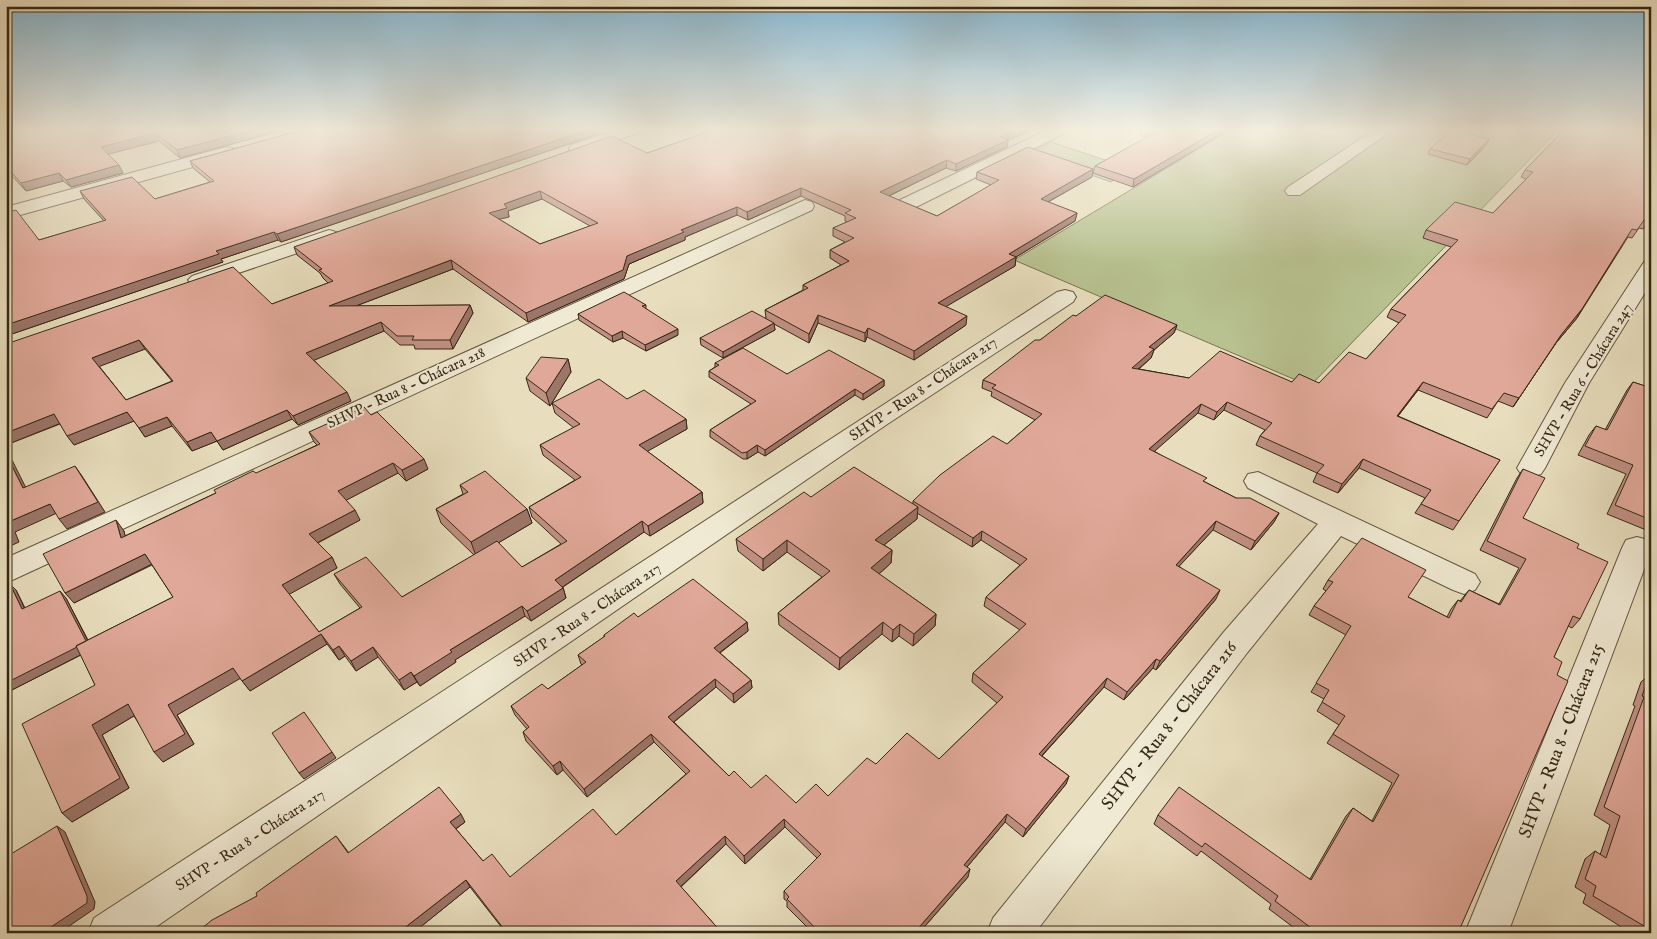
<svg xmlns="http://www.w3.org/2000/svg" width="1657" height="939" viewBox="0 0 1657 939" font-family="'IM FELL English',serif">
  <rect width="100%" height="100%" fill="#e8debd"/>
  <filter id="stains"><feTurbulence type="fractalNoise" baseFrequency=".004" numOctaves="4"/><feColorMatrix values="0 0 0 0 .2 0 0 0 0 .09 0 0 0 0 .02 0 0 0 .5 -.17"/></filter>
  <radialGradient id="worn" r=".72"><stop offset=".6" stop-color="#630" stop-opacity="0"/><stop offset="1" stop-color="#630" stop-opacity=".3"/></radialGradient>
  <path fill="#b8c190" stroke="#787453" d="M1232 129H1559L1310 386 1014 260Z
    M1051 142 1126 167 1119 176 1111 182 1029 153Z"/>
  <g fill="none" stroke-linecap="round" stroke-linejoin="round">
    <g stroke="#635640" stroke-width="2">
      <path id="street" d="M619 129H642L640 132 583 153H571L569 149 571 145Z
        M1049 129H1069L1067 132 914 208H900L898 204 900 200Z
        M1376 129H1394L1300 195H1288L1285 191 1288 187Z
        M226 147 232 148 234 152 232 156 6 219V207Z
        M805 200 812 202 814 206 812 210 6 583V558Z
        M329 230 336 232 339 236 336 240 206 284 199 286 192 284 188 280 192 276Z
        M1651 260V283L1589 383 1545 468 1541 474 1531 477 1521 474 1517 468 1565 383 1644 262Z
        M1065 290 1073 292 1076 297 1073 302 886 425 147 933H88L94 918 1057 292Z
        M1258 472 1475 574 1480 582 1475 590 1464 594 1453 590 1341 536 1247 653 1035 933H987L993 918 1223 633 1318 524 1248 488 1244 481 1248 474Z
        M1637 537 1648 540 1651 551 1508 933H1465L1622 548 1626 540Z"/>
    </g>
    <use href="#street" fill="#f0ead4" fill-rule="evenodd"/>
  </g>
  <path fill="#c19083" stroke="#372816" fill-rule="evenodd" d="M6 129H287L180 158 159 141 108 154 123 173 71 187 63 181 26 191 12 176 6 178Z
    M306 129H594L595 135 281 242 278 240 221 259 223 262 6 336V213L39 240 104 221 84 199 80 191 155 199 210 182 193 168 190 161Z
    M700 129H1035L1008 140 1007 147 956 171 946 168 889 196 937 216 991 185 976 179 977 172 1092 177 1048 202 1077 213 1075 221 1016 257 1015 266 946 306 966 325 914 360 867 337 865 342 818 323 809 343 774 324 775 330 723 358 701 345 700 338 766 318 765 310 803 290V285L841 265 830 258V250L845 242 833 236V228L847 222 845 221V216L801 196 748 220 737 215 685 237V240L629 264 624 279 528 322 453 269 356 306 470 305 473 313 453 349H415L414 345H400L384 331 314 360 351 401 298 425 292 419 223 450 217 441 192 451 172 426 145 437 134 421 74 445 60 424 6 445V344L272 304 328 283 323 278 320 273 297 255 294 247 647 153 708 132ZM542 199 590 226 540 244 499 219 509 217 508 211ZM145 349 172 381 126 400 99 366Z
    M1136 129H1230L1133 187 1093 173 1095 166 1147 138 1140 135 1141 131Z
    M1565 129 1651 218 1643 229 1639 228 1632 238 1628 237 1577 318 1556 343 1513 407 1498 401 1487 418 1418 390 1398 416 1500 460 1453 530 1415 513 1425 498 1359 468 1338 493 1313 482 1317 473 1256 445 1260 436 1265 430 1224 410 1214 420 1198 413 1154 451 1205 482 1236 498 1279 513 1274 522 1251 550 1213 530 1179 566 1216 599 1156 670 1153 668 1124 700 1104 687 1042 756 1069 776 1066 784 1023 837 1005 822 967 867 968 877 919 933H813L787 907V901L784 899V891L817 858 785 827 745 864 726 844 681 887 722 933H506L470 887 413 933H196L257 896 336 836 349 853 465 822 456 829 483 861 510 877 616 835 686 774 654 742 587 797 563 770 557 775 526 741 523 732 527 729 515 715 511 706 548 689 582 665 581 664 578 655 604 637V635L638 617 747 622 748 631 720 653 751 680 752 688 734 703 716 687 674 722 729 776 751 788 796 803 828 796 876 764 939 759 997 703 972 682 973 673 1020 630 984 606 986 597 1020 565 981 540 972 547 917 513V519L884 545 892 550 891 563 879 574 936 614 935 626 913 646 899 636 892 642 882 634 839 670 779 625 778 613 822 577 787 552 763 571 738 551 736 539 811 497 913 504V501L1007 444 1035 420 991 396 992 392 982 388 983 380 1040 340 1076 316 1177 325 1174 333 1154 350 1151 358 1139 369 1189 378 1319 383 1366 359 1399 323 1387 317 1391 309 1451 247 1423 238 1426 230 1493 213 1526 179 1521 177 1525 170Z
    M1489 139 1486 145 1467 165 1428 154 1430 149Z
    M646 305V309L678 335 646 351 623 338 613 342 579 320 578 314Z
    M568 359 571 372 550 406 530 391 526 378Z
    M715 363 787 374 884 380V386L863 400 855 395 765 456 758 452 747 459H743L710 437V430L751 404 709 377V371L715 367Z
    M1633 382 1651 388V532L1607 514 1626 474 1578 455 1589 435 1596 426 1605 430 1627 390Z
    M627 399 686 419 687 429 647 451 702 492 703 503 650 536 644 532 563 587 566 598 531 621 525 616 455 660 456 662 420 686 417 682 404 690 378 657 356 671 345 656 339 660 327 644 250 691 240 678 177 715 194 744 163 762 134 716 102 735 129 788 72 822 95 685 81 655 6 693V585L10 584 16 590 25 608 66 598 88 640 173 597 152 565 74 603 124 531 125 536 317 445 314 442 309 432 428 469 406 481 398 473 346 500 360 520 318 543 332 557 337 568 289 594 319 632 360 608 340 584 334 574 402 597 474 555 441 523 436 509 463 494 460 485 527 509 532 523 498 543 522 567 561 544 532 517 529 507 575 480 543 455 540 445 574 428 555 413 552 403Z
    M1523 469V518L1577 548 1580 619 1572 628 1568 626 1554 657 1458 933H1301L1269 909 1271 904 1201 851 1197 856 1154 824 1158 815 1310 879 1346 816 1353 808 1372 821 1392 783 1327 743 1339 725 1317 711 1324 699 1311 692 1346 635 1309 615 1314 606 1326 591 1323 589 1328 580 1408 597 1447 617 1451 609 1458 600 1460 601 1469 590 1499 604 1519 568 1480 550 1517 478Z
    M1650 674H1651V933H1631L1583 903 1586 894 1575 887 1585 859 1595 851 1600 855 1610 825 1594 815 1635 706 1633 705 1641 682Z"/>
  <path fill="#9d766a" stroke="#372816" d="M257 129H287L180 158 177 150Z
    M591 129H594L595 135 281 242 277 234Z
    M1019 129H1035L1008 140 1007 147 956 171V164L1000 137Z
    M1220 129H1230L1133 187 1134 179Z
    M155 133 159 141 105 155 101 147Z
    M1489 139 1486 145 1467 165 1470 159Z
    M947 160 946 168 880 200V192Z
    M119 165 123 173 71 187 66 180Z
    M6 168H8L12 176 6 178Z
    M1093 169 1092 177 1039 207 1041 199Z
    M59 173 63 181 26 191 21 183Z
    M801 188V196L748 220 747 212Z
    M540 191 542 199 508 211 509 217 491 221 489 213 504 204Z
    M737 207V215L685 237V240L629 264 624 279 528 322 526 313 627 256 681 230Z
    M1077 213 1075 221 1016 257 1015 266 937 312 938 303 1009 254Z
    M274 232 278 240 221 259 223 262 6 336V325L216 251Z
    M451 260 453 269 332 315 329 306Z
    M470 305 473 313 453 349 450 340Z
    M1582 309 1577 318 1556 343 1513 407 1561 335Z
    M818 315V323L809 343V334Z
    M967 316 966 325 914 360V351Z
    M381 322 384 331 310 362 306 353Z
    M774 323 775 330 723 358V352Z
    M1177 325 1174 333 1154 350 1151 358 1130 376 1132 368 1149 347Z
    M868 328 867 337 865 342V333Z
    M678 329V335L646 351 645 345Z
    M622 331 623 338 613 342 612 336Z
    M139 340 145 349 98 367 92 358Z
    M568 359 571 372 550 406 546 393Z
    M884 380V386L863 400V394Z
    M1423 382 1418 390 1392 424 1397 416Z
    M855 389V395L765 456V450Z
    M347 392 351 401 298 425 293 416Z
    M1227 402 1224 410 1214 420 1217 412Z
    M1201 404 1198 413 1147 458 1149 449Z
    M287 410 292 419 223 450 217 441Z
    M127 412 134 421 74 445 67 436Z
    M54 414 61 423 6 445V433Z
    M167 417 172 426 145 437 139 428Z
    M686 419 687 429 641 455 639 445Z
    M211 432 217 441 192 451 187 442Z
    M757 445 758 452 747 459V452Z
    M6 448 31 498 23 488 6 454Z
    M424 459 428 469 406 481 402 470Z
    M1363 459 1359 468 1338 493 1342 484Z
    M393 463 398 473 343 502 338 491Z
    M75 466 82 476 105 512 67 529 59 519Z
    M702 492 703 503 650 536 648 526Z
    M50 504 57 513 15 532 19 542 6 548V523Z
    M918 507 917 519 875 552V540Z
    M527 509 532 523 476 556 471 542Z
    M355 510 360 520 315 544 309 534Z
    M1279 513 1274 522 1251 550 1255 541Z
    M116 520 124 531 128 548 121 538Z
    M642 521 644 532 558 590 555 580Z
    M1216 521 1213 530 1172 574 1176 565Z
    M982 531 981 540 972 547 973 538Z
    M787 540V552L763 571V559Z
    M892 550 891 563 871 581V568Z
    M145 554 152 564 74 603 65 593Z
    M332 557 337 568 288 595 282 585Z
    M10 584 16 590 28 616 22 609Z
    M563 588 566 598 531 621 527 611Z
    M1220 590 1216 599 1156 670 1160 661Z
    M60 591 66 598 92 649 6 693V683Z
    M522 606 525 616 455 660 456 662 420 686 414 676 450 650Z
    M936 614 935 626 913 646 914 634Z
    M747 622 748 631 715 656 714 648Z
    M883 622 882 634 839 670 840 658Z
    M900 624 899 636 892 642 893 630Z
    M321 634 327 644 250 691 242 681Z
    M339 646 345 656 339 660 333 650Z
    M373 647 378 657 356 671 351 661Z
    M1156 659 1153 668 1124 700 1127 692Z
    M233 668 241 678 177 715 194 744 163 762 154 752 168 705Z
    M411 672 417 682 404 690 399 680Z
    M1107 678 1104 687 1036 762 1039 754Z
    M715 679 716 687 670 725 668 717Z
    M751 680 752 688 734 703 733 694Z
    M128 704 137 714 102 735 129 788 72 822 62 813 92 725Z
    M651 734 654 742 587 797 584 789Z
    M332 752 336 758 304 779 299 773Z
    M560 761 563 770 557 775 553 766Z
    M1069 776 1066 784 1023 837 1026 829Z
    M461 814 465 822 454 830 450 822Z
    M1007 814 1005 822 962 873 964 865Z
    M784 819 785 827 745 864 744 856Z
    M57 826 65 832 95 902 94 909 59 933H42Z
    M725 836 726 844 678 889 676 881Z
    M970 869 968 877 919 933H914Z
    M466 880 470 887 413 933H398Z"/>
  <path fill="#e0a898" stroke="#372816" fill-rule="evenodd" d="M6 129H257L177 150 155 133 101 147 119 165 66 180 59 173 21 183 8 168H6Z
    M306 129H591L277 234 274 232 216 251 219 254 6 325V213L16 210 39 240 106 220 80 191 132 177 155 199 214 181 190 161Z
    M716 129H1019L1000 137 1008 140 956 164 947 160 880 192 937 216 999 180 977 172 1028 147 1093 169 1041 199 1077 213 1009 254 1016 257 938 303 967 316 914 351 868 328 865 333 818 315 809 334 765 310 808 288 803 285 849 261 830 250 854 238 833 228 856 218 845 213 851 210 801 188 747 212 737 207 681 230 684 232 627 256 623 270 526 313 451 260 329 306 470 305 450 340H412L414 336H397L381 322 306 353 347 392 293 416 287 410 217 441 211 432 187 442 167 417 139 428 127 412 67 436 54 414 6 433V344L233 267 272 304 333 281 319 270 322 269 294 247 612 136 647 153 717 129ZM540 191 598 223 540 244 489 213 507 208 504 204ZM139 340 173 381 126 400 92 358Z
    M1143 129H1220L1134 179 1095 166 1154 133Z
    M1565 129H1651V218L1648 222 1644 220 1637 230 1632 229 1582 309 1561 335 1519 398 1504 393 1492 409 1423 382 1397 416 1500 460 1459 521 1421 504 1431 490 1363 459 1342 484 1317 473 1324 465 1260 436 1272 423 1227 402 1217 412 1201 404 1149 449 1207 478 1203 481 1236 498H1250L1279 513 1255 541 1216 521 1176 565 1220 590 1160 661 1156 659 1127 692 1107 678 1039 754 1069 776 1026 829 1007 814 964 865 970 869 914 933H820L787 899 789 897 784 891 821 854 784 819 744 856 725 836 676 881 722 933H507L466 880 398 933H196L212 920 257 896 256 893 336 836 348 853 439 787 461 814 450 822 483 861 492 854 510 877 593 809 616 835 690 771 651 734 584 789 560 761 553 766 523 732 529 727 511 706 542 684 548 689 586 662 578 655 605 636 604 635 634 613 638 617 693 579 747 622 714 648 751 680 733 694 715 679 668 717 729 776 734 771 751 788 766 775 796 803 816 784 828 796 867 758 876 764 907 733 939 759 1003 697 973 673 1026 624 986 597 1027 559 982 531 973 538 913 501 940 475 993 436 1007 444 1042 414 992 388 996 385 983 380 1035 340H1040L1073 315 1076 316 1105 295 1177 325 1149 347 1154 349 1132 368 1189 378 1220 351 1292 382 1299 374 1319 383 1349 352 1366 359 1406 315 1391 309 1458 240 1426 230 1455 202 1493 213 1533 172 1525 170Z
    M1452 130 1489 139 1470 159 1430 149Z
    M624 292 646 305 642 306 678 329 645 345 622 331 612 336 578 314Z
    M752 311 774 323 723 352 700 338Z
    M743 348 787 374 829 350 884 380 863 394 855 389 765 450 757 445 747 452 742 453 710 430 756 401 709 371 719 365 715 363Z
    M541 357 568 359 546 393 526 378Z
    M599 379 627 399 644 390 686 419 639 445 702 492 648 526 642 521 555 580 563 588 527 611 522 606 450 650 452 652 414 676 411 672 399 680 373 647 351 661 339 646 333 650 321 634 242 681 233 668 168 705 185 734 154 752 128 704 92 725 120 778 62 813 22 724 95 685 76 646 173 597 145 554 65 593 43 554 116 520 121 538 216 493 214 490 253 471 256 473 320 444 309 432 364 407 371 415 377 412 424 459 402 470 393 463 338 491 355 510 309 534 332 557 282 585 319 632 362 607 334 574 366 557 402 597 497 541 522 567 567 541 529 507 581 477 540 445 580 424 552 403Z
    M1633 382 1651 388V520L1615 505 1633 465 1585 446 1596 426 1607 430Z
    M6 454 23 488 75 466 98 502 59 519 50 504 6 523 11 532 6 534Z
    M854 467 918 507 875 540 892 550 871 568 936 614 914 634 900 624 893 630 883 622 840 658 778 613 830 571 787 540 763 559 736 539 804 492 811 497Z
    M1523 469 1545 478 1523 518 1579 544 1577 548 1608 562 1580 619 1573 616 1554 657 1562 662 1557 675 1568 681 1458 933H1318L1275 901 1278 896 1205 843 1202 847 1158 815 1179 787 1311 880 1353 808 1373 822 1399 775 1333 734 1345 716 1322 702 1329 690 1316 683 1351 626 1314 606 1333 582 1328 580 1362 538 1426 570 1408 597 1449 618 1458 600 1461 602 1469 590 1500 605 1526 559 1487 541Z
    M485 471 527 509 471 542 436 509 468 492 460 485Z
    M10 584 22 609 60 591 86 641 76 646 77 647 6 683V585Z
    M1650 674H1651V930L1593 896 1596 886 1585 879 1595 851 1606 858 1620 816 1604 807 1644 697 1642 696Z
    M304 712 332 752 299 773 272 733Z
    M57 826 87 896V903L42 933H6V857Z"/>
  <linearGradient id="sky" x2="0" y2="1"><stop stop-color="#87b7d1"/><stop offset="0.5" stop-color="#f5f0e1"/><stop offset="1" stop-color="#f5f0e1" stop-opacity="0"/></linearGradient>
  <rect width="1657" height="260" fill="url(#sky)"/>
  <g text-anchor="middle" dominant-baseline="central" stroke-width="4" stroke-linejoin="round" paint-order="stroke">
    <g font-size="15" fill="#372816" stroke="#f0ead4">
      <text transform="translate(1583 380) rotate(-59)">SHVP - Rua 6 - Chácara 247</text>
      <text transform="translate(406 388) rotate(-25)">SHVP - Rua 8 - Chácara 218</text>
      <text transform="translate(923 389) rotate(-34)">SHVP - Rua 8 - Chácara 217</text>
      <text transform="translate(587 615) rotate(-34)">SHVP - Rua 8 - Chácara 217</text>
      <text transform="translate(250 840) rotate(-33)">SHVP - Rua 8 - Chácara 217</text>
    </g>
    <g font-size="18" fill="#372816" stroke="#f0ead4">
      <text transform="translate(1170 726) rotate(-52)">SHVP - Rua 8 - Chácara 216</text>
      <text transform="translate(1562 741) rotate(-69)">SHVP - Rua 8 - Chácara 215</text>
    </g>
  </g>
  <rect width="1657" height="939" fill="none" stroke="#e8debd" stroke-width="25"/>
  <rect x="8" y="8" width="1642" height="924" fill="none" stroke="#372816" stroke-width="2.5"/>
  <rect x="12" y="12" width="1632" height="914" fill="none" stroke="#372816"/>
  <rect width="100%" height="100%" filter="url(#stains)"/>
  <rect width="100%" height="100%" fill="url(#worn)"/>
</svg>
